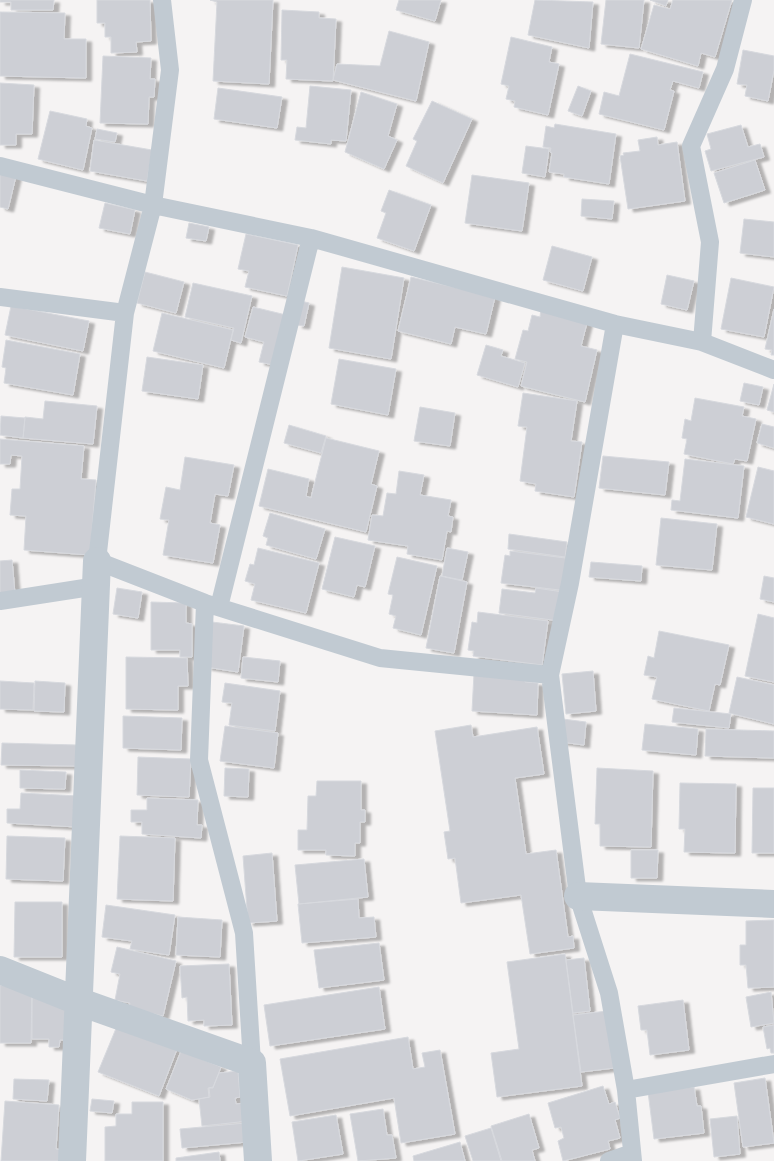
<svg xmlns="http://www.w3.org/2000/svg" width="774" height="1161" viewBox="0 0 774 1161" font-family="'Open Sans',sans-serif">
  <defs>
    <filter id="shadow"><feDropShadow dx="5.5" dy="3" stdDeviation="1" flood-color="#0004"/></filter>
  </defs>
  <rect width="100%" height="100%" fill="#f5f3f3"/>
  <path fill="#cdcfd5" stroke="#d7d9de" filter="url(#shadow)" d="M0 0H54L53 10H11V2H0Z
    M97 0H150L151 41 136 42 137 52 111 53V37H105V23H97Z
    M210 0H273L269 84 213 81 217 2Z
    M399 0H441L435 21 396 10Z
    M535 0 593 2 589 48 528 35Z
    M606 0H644L639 48 601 44Z
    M650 0H668L666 6Z
    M673 0H732L715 57 701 53 698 66 641 49 654 5 670 9Z
    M282 10 319 12V18L336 19 333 81 286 79 287 60H281Z
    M0 12 65 13 64 39H86V78L0 76Z
    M389 31 429 42 416 101 333 80 337 64 380 66Z
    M511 37 552 47 549 62 559 64 548 115 514 107 515 101 506 99 509 86 501 84Z
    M743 50 774 56V70L768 101 745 96 747 85 737 84Z
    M630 54 703 72 699 88 673 81 670 90 674 91 664 130 599 114 604 92 619 96Z
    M103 56 151 58 150 79H155L154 97H149L148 124 100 123Z
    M0 83 34 85 32 134H16V145H0Z
    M310 86 351 90 346 141 331 140V144L295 140 297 127 306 128Z
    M578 86 591 91 582 116 568 111Z
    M218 88 282 97 277 128 214 119Z
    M361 92 397 104 388 136 397 140 384 169 345 152Z
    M432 101 472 119 443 183 406 166 417 141 413 139Z
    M50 111 87 119 86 126 92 128 83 170 38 159Z
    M555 124 616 134 609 184 564 177V174L549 172 552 153 550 152 551 148 543 147 546 126 554 128Z
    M741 125 748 147 760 144 764 157 711 171 705 151 711 149 707 134Z
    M97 129 117 133 115 142 95 139Z
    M657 137 658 145 677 142 685 201 628 209 620 156 624 155 623 153 640 151 638 140Z
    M94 140 152 150 147 181 90 171Z
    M526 146 549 149 545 177 522 173Z
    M755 160 765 190 724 203 714 173Z
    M0 172 16 176 8 209 0 207Z
    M472 175 529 183 522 231 465 223Z
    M389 190 431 205 414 251 377 238 386 213 381 211Z
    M582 199 614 201 612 219 581 216Z
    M105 203 135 210 130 234 99 228Z
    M744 219 774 222V257L740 253Z
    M189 223 209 227 206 241 186 238Z
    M246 234 298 245 287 296 245 287 249 271 238 269Z
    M552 246 592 257 583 291 543 280Z
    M342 267 404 278 391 359 329 348Z
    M145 272 184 282 176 313 137 303Z
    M667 275 694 281 687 310 661 304Z
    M411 277 495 297 486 334 455 327 451 344 398 331Z
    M731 278 774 287 764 337 721 329Z
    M193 283 252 296 241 343 231 340 234 328 185 317Z
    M301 301 309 303 304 326 297 325Z
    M11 306 89 321 83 351 5 335Z
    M253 307 286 315 274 365 259 362 264 342 245 337Z
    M541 308 588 319 581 346 597 350 585 402 521 386 527 362 515 359 523 330 528 331 532 315 540 317Z
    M774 309V355H771L772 350 765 349Z
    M162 313 233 330 224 368 153 351Z
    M6 340 80 354 73 395 4 383 6 368 2 367Z
    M486 345 503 350 501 356 525 363 518 387 477 375Z
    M147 357 203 365 198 399 142 391Z
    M339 359 396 369 388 415 331 404Z
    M744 383 763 387 759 405 740 401Z
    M774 384V412L767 410Z
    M523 393 577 401 571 441 582 442 574 497 535 491 536 484 520 481 527 427 518 426Z
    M695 398 744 407 742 416 756 419 747 461 735 459 733 464 684 454 687 439 682 438 685 419 691 421Z
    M45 401 97 406 93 444 23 438 25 417 43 419Z
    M420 407 455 413 450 446 414 441Z
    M1 416 25 418 23 438 0 435Z
    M762 424 774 427V448L757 443Z
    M289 425 326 436 321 453 284 443Z
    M326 438 379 451 371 484 377 486 366 532 259 506 268 469 309 479 306 496 311 498Z
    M0 439 84 446 81 479 96 480 90 555 24 550 26 516 10 515 12 489H20L22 456 11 455 10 464H0Z
    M603 456 669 462 665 495 599 488Z
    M185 457 234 465 228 496 215 494 210 523 220 525 213 563 163 555 169 520 160 519 166 487 180 490Z
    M685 459 744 466 738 518 671 510 672 500 680 501Z
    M758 467 774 471V524L746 517Z
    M399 471 424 475 420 495 451 500 448 516 453 517 451 532 447 531 442 560 407 554 408 546 368 540 372 515 383 516 387 493 396 494Z
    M270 513 325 529 316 559 266 545 268 538 263 536Z
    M661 518 717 524 712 570 656 565Z
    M509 534 567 542 565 557 508 549Z
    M335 537 375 546 365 587 357 585 354 597 322 589Z
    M258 548 319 563 306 613 251 600 255 584 245 581 250 564 254 565Z
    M447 548 468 552 462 580 442 576Z
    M510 551 573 559 568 591 501 583 505 555 510 556Z
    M397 557 437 566 421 635 393 628 396 616 389 614 393 595 388 594Z
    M12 560 15 594 0 596V561Z
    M591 562 642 566 641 581 589 577Z
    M440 576 467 582 454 653 426 648Z
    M764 576 774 578V602L760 599Z
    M117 588 142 592 138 618 113 614Z
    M536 588 563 592 560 621 499 613 502 589 535 593Z
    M151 602 186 603V623L192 624V657H180V650H151Z
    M478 612 548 621 542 665 473 656 474 651 468 650 472 622 477 623Z
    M758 614 774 618V682L745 676Z
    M212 622 244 626 238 672 206 667Z
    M659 631 729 645 720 685 715 684 709 711 652 699 657 677 644 675 648 656 654 658Z
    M126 657 187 658 188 686H178V710L126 709Z
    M243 657 280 661 278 682 241 678Z
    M593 671 596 711 566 714 562 674Z
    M474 673 525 676V682L538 683 537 715 472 711Z
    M737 677 774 685V724L729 713Z
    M0 681 34 683 33 710 0 709Z
    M35 681 65 683 64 712 34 711Z
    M225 683 280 691 275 731 229 725 232 703 222 702Z
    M674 708 731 714 729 728 672 722Z
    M123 716 182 718 181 750 123 748Z
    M563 719 586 722 584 745 561 742Z
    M645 724 698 729 696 755 642 750Z
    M471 725 473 737 537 727 544 774 515 778 526 854 556 850 568 937 573 936 574 948 530 954 521 895 461 903 455 858 448 859 444 832 450 831 435 731Z
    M225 726 278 733 274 768 220 761Z
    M706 729 774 731V758L705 756Z
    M2 743 78 745V766L1 765Z
    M138 757 191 759 189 797 137 795Z
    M225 768 249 769 248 797 224 796Z
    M597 768 653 771 651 847 600 846V824H595Z
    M20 770 66 772 65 789 20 788Z
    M317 781H361V810H365V822H360V843H355V856L326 855V850H298V830H307L308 796H316Z
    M680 783 736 784 735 853 684 852 685 829H679Z
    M753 788H774V853H752Z
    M21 793 79 796 77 827 7 823V809H20Z
    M147 798 198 800 197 825H202L201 838 142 834V822H131V810H147Z
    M7 836 65 838 63 881 6 879Z
    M120 836 175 838 173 901 117 899Z
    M631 850H658L657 878H631Z
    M272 853 277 921 248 923 243 856Z
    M364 859 368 897 299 904 295 865Z
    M358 899 359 918 374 917 376 937 302 943 298 904Z
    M15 902H62V957H14Z
    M106 905 175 915 169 955 130 949 132 941 102 937Z
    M178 917 222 920 220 957 176 955Z
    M774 920V987L748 988 746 965H740V945H746V921Z
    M379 943 384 980 319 988 314 950Z
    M117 947 176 961 163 1016 129 1008 130 1003 115 1000 120 974 111 972Z
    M565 954 582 1086 497 1097 491 1053 519 1049 507 962Z
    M584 958 590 1011 573 1013 566 960Z
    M229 964 232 1025 204 1026V1020L188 1021 187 997 182 998 180 966Z
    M0 985 21 986 32 991 31 1043H0Z
    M379 987 385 1029 270 1046 264 1005Z
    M771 992 774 1023 751 1027 746 997Z
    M32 993 61 1004 68 1013 66 1040H60L59 1047H49V1039H32Z
    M683 1000 689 1050 650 1055 647 1030H641L638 1006Z
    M607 1011 614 1068 581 1072 573 1015Z
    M774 1025V1053H771L770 1048 767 1049 763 1027Z
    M117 1026 177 1049 159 1096 98 1072Z
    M408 1037 413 1069 425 1067 422 1053 440 1050 455 1134 401 1143 394 1098 290 1116 280 1059Z
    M181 1051 221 1067 213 1087 208 1088 209 1097 192 1100 166 1089Z
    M238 1071 240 1097 235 1098 236 1104 246 1103 248 1121 202 1126 199 1099 210 1097 209 1088H213L219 1073Z
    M765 1078 774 1143 743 1147 734 1083Z
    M14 1079 49 1080 47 1101 13 1099Z
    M603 1086 609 1104 615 1102 620 1118 615 1120 620 1138 608 1141 610 1149 563 1161 558 1141 564 1138 561 1127 555 1128 548 1103Z
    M694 1087 697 1106H701L704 1133 654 1139 648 1092Z
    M92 1099 114 1101 112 1113 90 1111Z
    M5 1101 59 1105 56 1149 62 1150V1161H1Z
    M132 1102H163V1161H105V1127L116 1126V1114H132Z
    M383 1109 387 1135H392L396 1158 358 1161 350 1114Z
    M529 1114 539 1148 532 1150 535 1161H502L491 1126Z
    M336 1115 343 1154 298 1161 292 1122Z
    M737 1116 740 1154 714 1157 710 1119Z
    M246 1123 247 1142 182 1148 180 1129Z
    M491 1128 501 1161H473L465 1136Z
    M460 1142 465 1161H414L413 1156Z
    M219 1152 220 1161H176V1158Z"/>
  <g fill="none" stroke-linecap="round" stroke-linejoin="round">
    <path stroke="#c1cad2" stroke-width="18" d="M162 0 170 70 153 205 125 313 97 561 205 603 380 658 550 675
      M0 166 153 205 311 238 615 324 702 342 774 370
      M0 297 125 313
      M615 324 570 583 550 675 578 896 609 993 626 1090 633 1161
      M702 342 710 242 691 146 725 69 743 0
      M0 601 97 586
      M205 603 199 760 244 933 252 1063
      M219 607 311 238
      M626 1090 774 1064
      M609 1161 632 1153"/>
    <path stroke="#c1cad2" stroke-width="28" d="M578 896 774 904
      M0 970 80 1002 252 1063 258 1161
      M72 1161 97 561"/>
  </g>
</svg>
